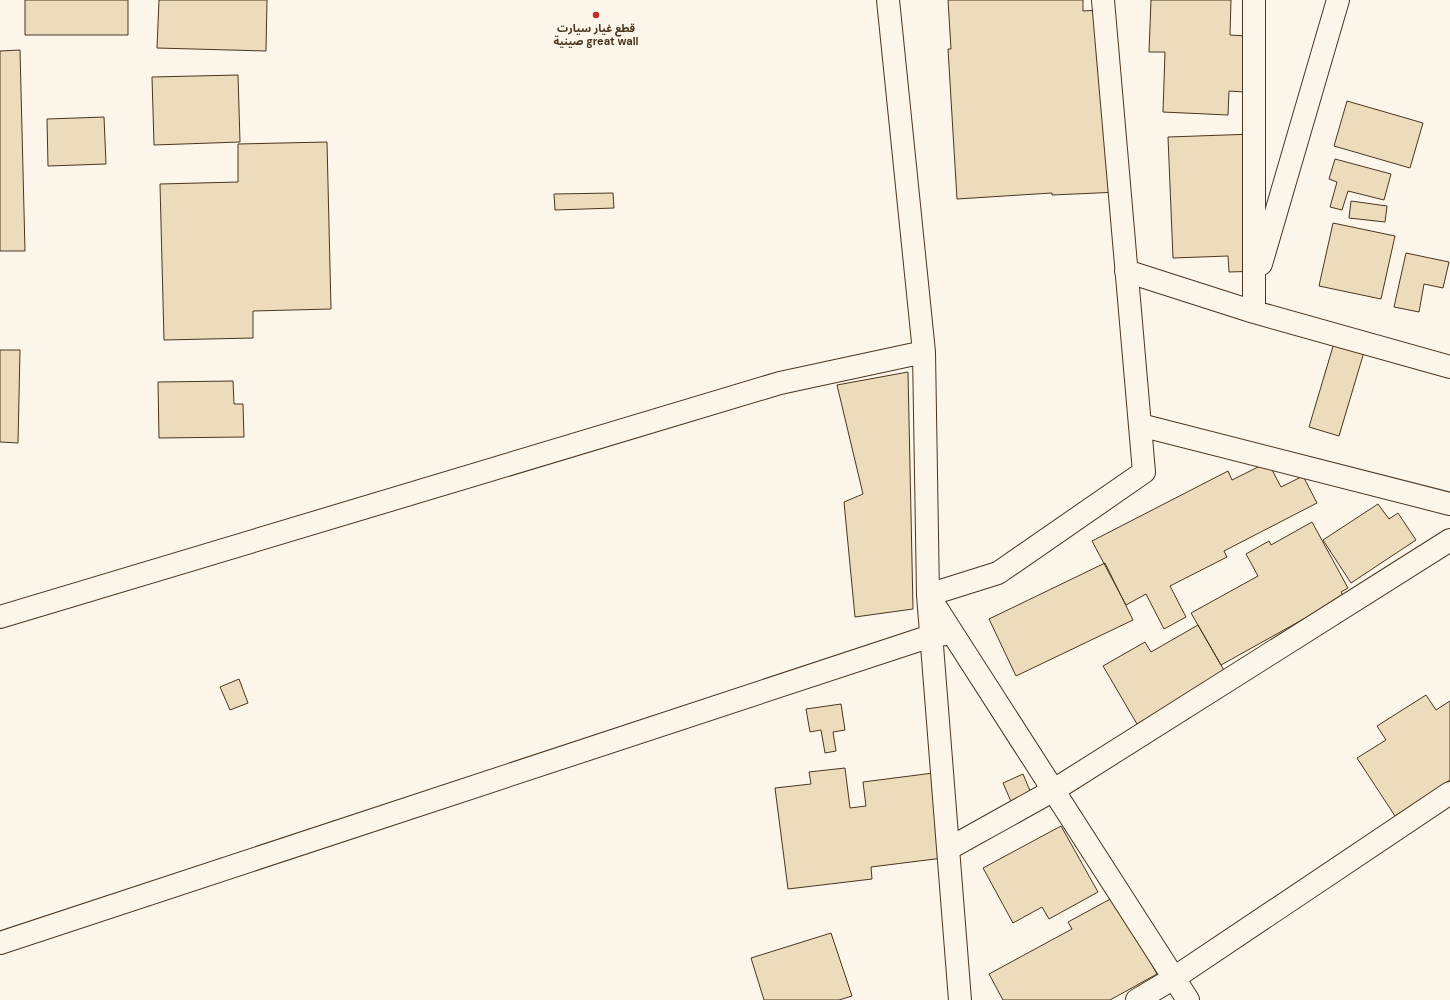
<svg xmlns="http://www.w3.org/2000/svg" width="1450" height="1000" viewBox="0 0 1450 1000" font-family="'DM Sans','Noto Sans Arabic',sans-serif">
  <rect width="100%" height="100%" fill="#fbf6e9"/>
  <path fill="#ecdcbc" stroke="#4a3520" d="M25 0H128V35H25Z
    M159 0H267L266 51 157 48Z
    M948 0H1083V11L1099 10 1119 192 1052 195V193L957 199 948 49H951Z
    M1151 0H1231L1230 35 1246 36 1244 92 1229 91 1228 115 1163 112 1165 52H1149Z
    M20 50 25 251H0V51Z
    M238 75 240 142 154 145 152 77Z
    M1347 101 1423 123 1410 168 1334 146Z
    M104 117 106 164 48 166 47 119Z
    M1254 134 1260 271 1229 272 1228 256 1173 258 1168 137Z
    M327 142 331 309 253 311V338L164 340 160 184 238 182V144Z
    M1335 159 1391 174 1384 200 1348 191 1342 210 1330 207 1337 182 1329 179Z
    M613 193 614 208 555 210 554 194Z
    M1351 201 1387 206 1385 222 1349 218Z
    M1333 223 1395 236 1381 299 1319 286Z
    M1406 253 1449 262 1443 288 1424 284 1419 312 1394 307Z
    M1334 343 1364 352 1339 436 1309 427Z
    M0 350H20L18 443 0 442Z
    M908 372 913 609 855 617 844 502 863 494 837 385Z
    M233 381 234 404H243L244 437 159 438 158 382Z
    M1268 462 1281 487 1303 476 1317 503 1224 551 1227 557 1170 586 1186 617 1164 629 1146 594 1126 605 1092 541 1228 471 1232 480Z
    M1378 504 1389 519 1398 513 1416 540 1351 583 1323 540Z
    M1312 522 1348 588 1341 592 1353 612 1309 616 1221 665 1191 613 1258 576 1246 554 1269 541 1271 545Z
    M1105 563 1133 620 1016 676 989 619Z
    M1198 625 1225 672 1137 724 1103 666 1145 642 1151 652Z
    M239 679 248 703 230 710 220 687Z
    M1426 695 1436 710 1450 701V780L1395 816 1357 758 1386 740 1377 726Z
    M841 704 845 730 833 732 836 751 825 753 821 730 810 732 806 709Z
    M845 768 850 808 866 806 863 782 941 772 951 857 871 867 872 879 788 889 775 788 811 784 809 772Z
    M1023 774 1033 798 1013 806 1003 783Z
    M1061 826 1098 892 1049 919 1042 907 1013 923 983 868Z
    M1114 897 1157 974 1110 1000H1003L989 974 1072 929 1068 922Z
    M831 933 852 996 839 1000H764L751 958Z"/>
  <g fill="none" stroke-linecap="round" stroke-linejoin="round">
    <g stroke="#4a3520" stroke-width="24">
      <path id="minor" d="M888 0 924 352 928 595 960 1000
        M1103 0 1144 472 998 573 928 595 1188 1000
        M1254 0V312
        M1261 264 1338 0
        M1126 271 1254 312 1450 367
        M1140 425 1450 504
        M0 617 780 383 924 352
        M948 849 1054 790 1450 540
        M0 943 931 636 945 634
        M1137 1000 1174 978 1450 793"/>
    </g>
    <use href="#minor" stroke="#fbf6e9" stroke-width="22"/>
  </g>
  <circle fill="#c62828" stroke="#fbf6e9" stroke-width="1.5" cx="596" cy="15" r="4"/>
  <g text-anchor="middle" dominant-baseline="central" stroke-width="3" stroke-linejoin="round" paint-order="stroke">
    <g font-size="11" font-weight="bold" fill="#4a3520" stroke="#fbf6e9">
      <text x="596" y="28">قطع غيار سيارت<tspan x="596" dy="13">صينية great wall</tspan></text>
    </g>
  </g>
</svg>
